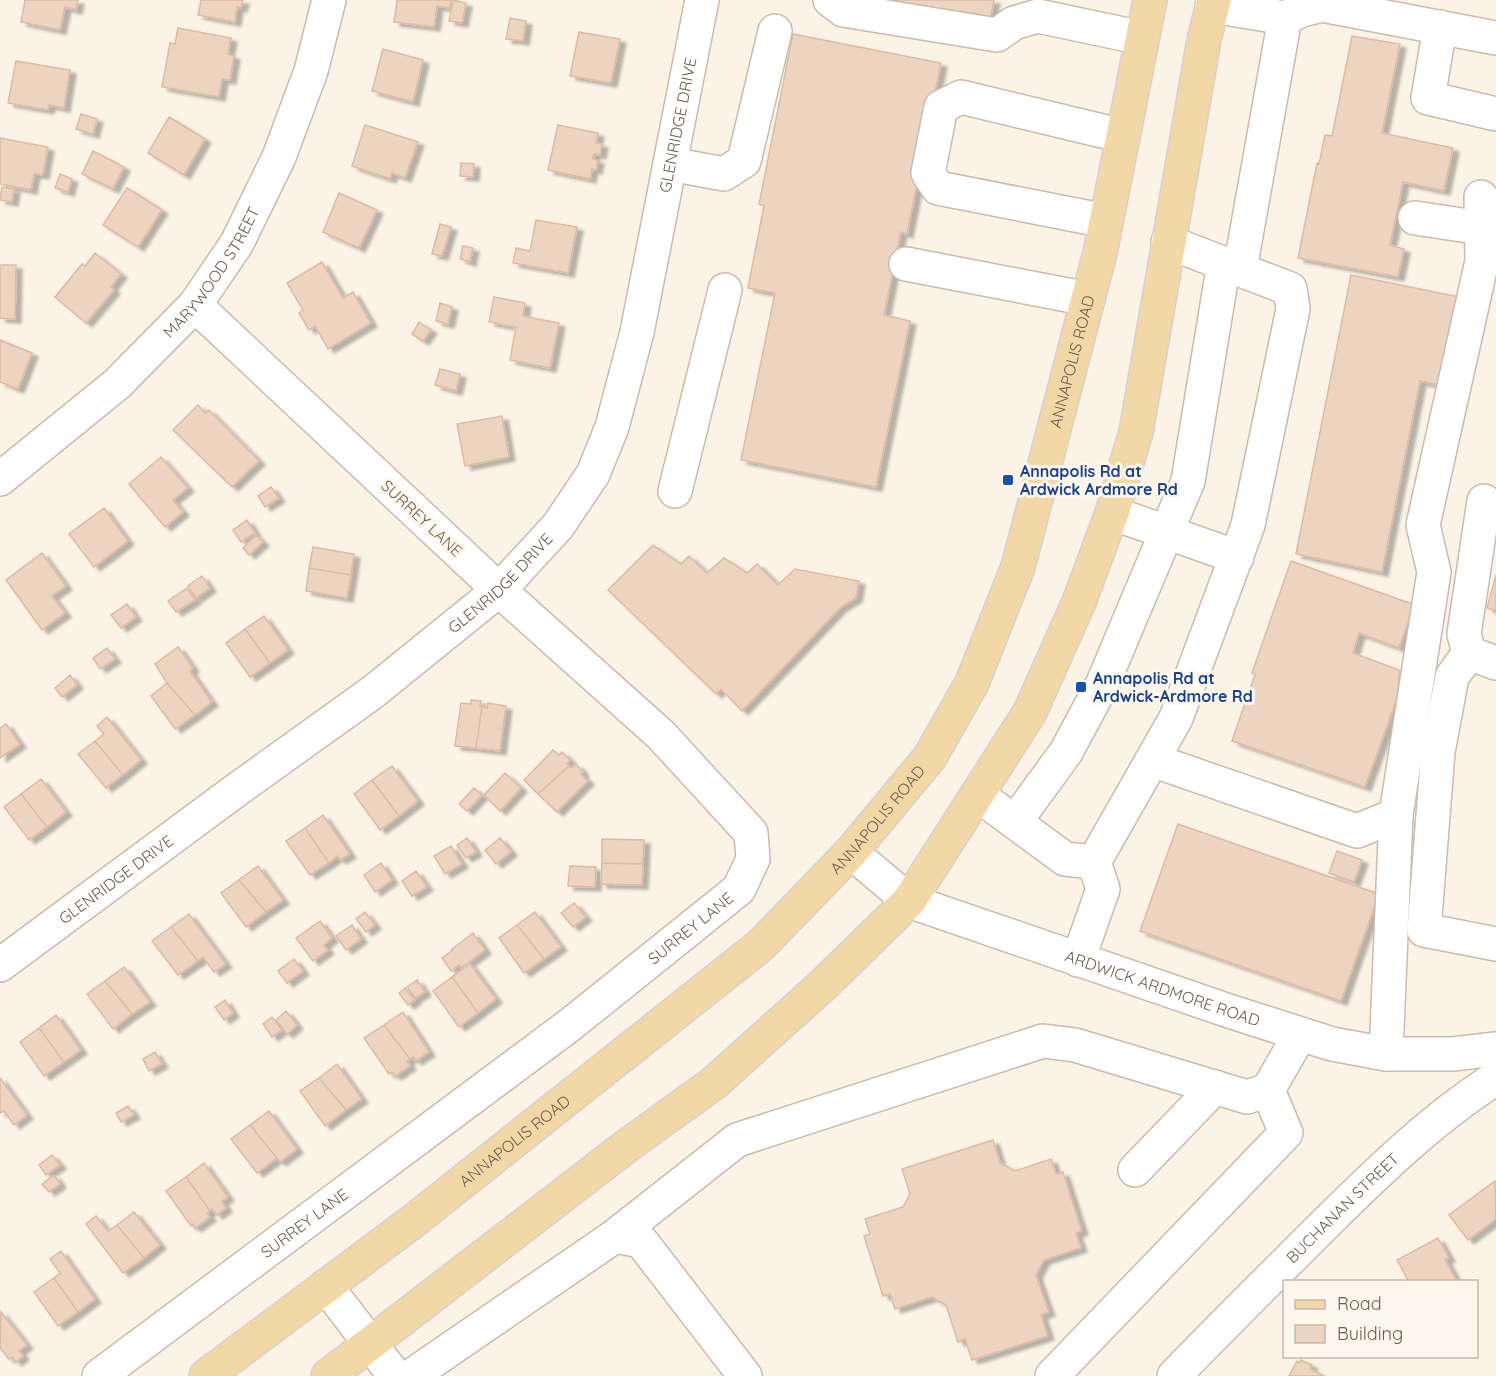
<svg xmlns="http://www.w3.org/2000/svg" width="1496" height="1376" viewBox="0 0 1496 1376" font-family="Quicksand,sans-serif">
  <defs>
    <filter id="shadow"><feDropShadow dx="6" dy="4" stdDeviation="1.5" flood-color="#0004"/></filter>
  </defs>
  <rect width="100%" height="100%" fill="#faf3e6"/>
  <path fill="#ecd4c1" stroke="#ddbba3" stroke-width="1.5" filter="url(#shadow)" d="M25 0H78L76 10 65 7 60 30 21 22Z
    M201 0H243L241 8 237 7 235 22 198 15Z
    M397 0H451L450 8 437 6 434 27 394 22Z
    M453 0 466 3 462 23 449 21Z
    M846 0H994L988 30Z
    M510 18 526 21 523 41 506 39Z
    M178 28 231 38 228 54 234 56 230 80 222 79 219 97 162 87 170 43 175 44Z
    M579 32 620 39 611 83 570 76Z
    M793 34 941 63 907 234 901 232 884 315 910 321 876 487 741 460 775 293 748 288 764 206 759 204Z
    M1352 36 1400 44 1382 133 1453 148 1444 191 1403 182 1390 245 1404 249 1398 277 1298 258 1317 163 1319 164 1325 135 1332 136Z
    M383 49 423 60 413 102 372 91Z
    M16 61 70 70 64 108 49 105 48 110 8 103Z
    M81 114 97 119 93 134 76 129Z
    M169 117 205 139 184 175 148 153Z
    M365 125 418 142 405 178 392 173 390 179 352 166Z
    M558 125 598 133 596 143 602 144 600 155 594 154 593 159 598 160 596 170 592 169 590 179 548 170Z
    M0 138 48 147 43 175 34 174 31 190 0 184Z
    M93 151 124 167 113 189 82 174Z
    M461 163 474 164 473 177 460 176Z
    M60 174 72 179 68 192 55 188Z
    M2 187 14 189 12 202 0 200Z
    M127 188 162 210 138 247 103 225Z
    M339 193 377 210 359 248 323 232Z
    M536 220 577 227 568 273 513 263 516 248 530 251Z
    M440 224 451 227 442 256 432 254Z
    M463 246 473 248 470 262 460 259Z
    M95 253 121 274 111 287 114 290 86 323 55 297 82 264 85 266Z
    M322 262 343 298 353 292 371 323 328 349 315 326 309 330 299 313 303 310 287 283Z
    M0 265H16L15 319 0 318Z
    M1351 275 1465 298 1447 387 1420 381 1382 572 1296 554Z
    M494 297 525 303 523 316 559 323 550 368 510 360 516 327 489 322Z
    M440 303 452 307 448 324 436 321Z
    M419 322 431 330 423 341 412 334Z
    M0 340 32 353 18 389 0 382Z
    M440 369 460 374 456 391 435 385Z
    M198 405 205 413 209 410 259 461 232 487 173 430Z
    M502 416 509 457 465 466 457 424Z
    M161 457 188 488 173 500 183 512 165 527 129 484Z
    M271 487 279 498 265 507 258 496Z
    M104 508 128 541 94 567 69 534Z
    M247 520 255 533 241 542 233 530Z
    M256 535 263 542 249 555 243 548Z
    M653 545 681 564 689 556 707 573 724 558 747 573 757 564 778 585 795 569 859 581 856 598 841 607 742 711 721 689 716 694 608 590Z
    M313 547 354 554 351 575 309 568Z
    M42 553 66 586 52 596 65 613 42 630 6 580Z
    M1291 561 1415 605 1399 648 1359 633 1353 653 1399 670 1398 696 1365 787 1232 741 1255 674 1252 673Z
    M309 568 351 575 347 598 306 591Z
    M1496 575V611L1487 608Z
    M202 576 210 588 196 598 188 586Z
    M187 588 195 600 176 612 168 601Z
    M127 604 136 617 121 628 111 615Z
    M264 616 288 650 270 663 245 629Z
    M245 629 270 663 250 677 226 643Z
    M178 647 193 668 190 671 212 702 195 715 167 683 155 664Z
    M107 648 115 659 100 669 93 658Z
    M70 675 77 685 62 697 55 688Z
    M167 683 195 715 175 729 151 696Z
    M471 700 481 701 480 707H482L476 748 455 746 461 703 471 704Z
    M488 703 506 706 500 751 476 748 482 707 487 708Z
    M107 717 141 760 123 775 95 741 104 734 97 726Z
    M6 724 20 744 0 758V728Z
    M95 741 123 775 106 788 78 754Z
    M553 750 559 755 562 752 570 760 567 764 569 766 538 794 524 780Z
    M576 764 583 772 581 774 588 781 557 812 538 794 569 766 571 768Z
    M392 766 418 801 399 816 372 780Z
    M505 773 521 788 500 811 484 795Z
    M41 779 66 812 47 827 21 794Z
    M372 780 399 816 380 830 354 794Z
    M474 788 482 795 467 811 459 804Z
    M21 794 47 827 29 840 4 807Z
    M323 815 350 854 340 860 338 856 329 863 305 828Z
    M1178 824 1379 894 1341 1001 1140 931Z
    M305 828 329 863 310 875 286 841Z
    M467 838 476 852 466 858 457 845Z
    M500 838 511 852 496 864 485 850Z
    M602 839 644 840 643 864 602 863Z
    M451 846 462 864 445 874 434 856Z
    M1337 851 1362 860 1354 882 1329 873Z
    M381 863 392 880 375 892 364 875Z
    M602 863 643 864 642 885 601 884Z
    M258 866 283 900 266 912 239 880Z
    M570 866 596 867 595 887 568 886Z
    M416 871 427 887 412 896 402 881Z
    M239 880 266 912 246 927 221 893Z
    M574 903 586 917 573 927 561 913Z
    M365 912 375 925 366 932 356 919Z
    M535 912 561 947 544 959 517 925Z
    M189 914 226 964 214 972 203 957 198 961 171 927Z
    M320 921 332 938 324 945 328 950 313 961 296 938Z
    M352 925 361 939 346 950 336 936Z
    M517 925 544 959 524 973 499 938Z
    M171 927 198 961 178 975 152 941Z
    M473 933 485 950 461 968 459 965 451 971 442 958 453 950 452 949Z
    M294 959 303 971 287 983 278 971Z
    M470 964 496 999 478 1013 452 977Z
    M124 967 150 1002 132 1014 105 981Z
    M452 977 478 1013 459 1027 433 991Z
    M417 980 425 992 415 998 407 987Z
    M105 981 132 1014 113 1029 87 994Z
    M405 988 415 1000 408 1005 399 993Z
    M225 1000 233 1013 224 1020 215 1007Z
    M286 1011 297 1025 287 1034 276 1020Z
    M403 1012 429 1052 416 1061 413 1057 410 1059 384 1025Z
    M56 1015 81 1050 64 1062 39 1028Z
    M272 1017 282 1030 272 1037 263 1024Z
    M384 1025 410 1059 407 1061 410 1066 395 1076 392 1072 389 1074 364 1038Z
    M39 1028 64 1062 44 1076 20 1042Z
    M155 1052 162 1064 149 1071 143 1059Z
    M337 1064 362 1099 346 1110 319 1078Z
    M0 1078 27 1115 14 1125 4 1111 0 1113Z
    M319 1078 346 1110 325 1126 300 1091Z
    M128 1106 134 1115 121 1122 116 1113Z
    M269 1111 297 1149 280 1162 250 1125Z
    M250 1125 277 1158 257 1173 231 1139Z
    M993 1140 1000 1163 1015 1171 1051 1159 1056 1174 1063 1172 1082 1231 1076 1233 1081 1248 1044 1260 1036 1275 1049 1312 1041 1315 1048 1336 972 1360 965 1339 958 1342 946 1305 932 1297 895 1309 890 1294 883 1296 864 1236 870 1234 865 1219 903 1207 910 1194 902 1169Z
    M52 1155 60 1165 46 1175 39 1165Z
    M204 1163 228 1197 222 1201 226 1208 217 1215 212 1209 210 1211 186 1177Z
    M54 1175 60 1184 49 1192 42 1184Z
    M186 1177 210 1211 207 1213 210 1217 195 1228 193 1224 191 1226 166 1191Z
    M1495 1181 1496 1219 1468 1240 1449 1215Z
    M134 1212 160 1245 144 1258 117 1225Z
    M96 1216 108 1231 117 1225 144 1258 123 1273 86 1224Z
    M1438 1238 1449 1258 1445 1259 1457 1282H1409L1397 1260Z
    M61 1251 95 1299 78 1312 54 1278 60 1273 50 1259Z
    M54 1278 78 1312 58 1326 34 1292Z
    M1 1312 27 1345 19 1351 23 1356 16 1362 12 1357 9 1359 0 1348Z
    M1301 1360 1312 1365 1310 1369 1324 1376H1289L1297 1361 1299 1363Z"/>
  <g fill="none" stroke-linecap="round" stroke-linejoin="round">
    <g stroke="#cabbae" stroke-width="36">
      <g id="minor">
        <path d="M830 0 843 10 997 35 1014 23 1038 16 1142 38"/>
        <path d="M1212 6 1285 18 1302 10 1322 5 1496 38"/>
        <path d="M1440 27 1428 98 1496 114"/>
        <path d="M670 164 724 174 744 161 775 31"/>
        <path d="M1415 218 1482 228"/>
        <path d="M1106 221 938 188 928 173 941 107 961 97 1123 136"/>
        <path d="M906 264 1088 299"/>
        <path d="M1240 269 1285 18"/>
        <path id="s1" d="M0 479 117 384 195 305 237 243 279 157 311 71 329 0"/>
        <path d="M675 491 725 290"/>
        <path d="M1484 501 1464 634 1469 653 1496 663"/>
        <path d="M1112 513 1237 557"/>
        <path d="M1469 653 1452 677 1438 752 1424 930 1496 944"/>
        <path d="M1152 760 1357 831 1396 815 1434 572 1423 525 1482 261 1481 197"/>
        <path d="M978 795 1065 859 1094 862"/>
        <path d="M1015 822 1066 752 1103 683 1188 481 1224 263"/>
        <path id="s2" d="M851 852 909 901 1229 1011 1332 1044 1386 1054H1453L1496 1049"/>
        <path d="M1078 960 1103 889 1094 862 1176 718 1248 525 1293 309 1290 289 1168 242"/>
        <path id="s3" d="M0 965 235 791 373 692 499 590 558 526 593 474 612 427 637 332 702 0"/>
        <path d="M1386 1054 1396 815"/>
        <path d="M1135 1170 1215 1087"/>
        <path d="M615 1236 737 1140 1043 1041 1075 1045 1247 1097 1268 1090 1300 1034"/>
        <path d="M326 1286 395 1376"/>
        <path id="s4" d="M99 1376 571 1024 739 889 753 859 751 833 661 735 499 590 195 305"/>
        <path d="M411 1376 615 1236 641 1241 745 1376"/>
        <path d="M1052 1376 1286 1133 1268 1090"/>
        <path id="s5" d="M1174 1376C1224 1324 1275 1274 1326 1223 1379 1171 1433 1118 1496 1078"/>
      </g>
    </g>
    <g stroke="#d7d1cd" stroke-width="36">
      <g id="major">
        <path id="s6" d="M206 1376 412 1222 761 945 851 852 930 757 972 683 1018 567 1100 253 1150 0"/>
        <path d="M328 1376 628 1145 714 1083 823 985 909 901 1030 712 1079 602 1112 513 1136 432 1204 40 1214 0"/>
      </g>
    </g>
    <use href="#minor" stroke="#fff" stroke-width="33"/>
    <use href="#major" stroke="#f1d8a6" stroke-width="33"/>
  </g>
  <g fill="#1a4fb4" stroke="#fdf7ec" stroke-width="2">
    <rect x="1002" y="474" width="12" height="12" rx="3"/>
    <rect x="1075" y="681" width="12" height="12" rx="3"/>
  </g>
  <g text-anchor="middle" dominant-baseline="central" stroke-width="6" stroke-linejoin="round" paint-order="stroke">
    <g font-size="16" fill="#705b4e" stroke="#fdf7ec">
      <text stroke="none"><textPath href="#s3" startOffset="1134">GLENRIDGE DRIVE</textPath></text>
      <text stroke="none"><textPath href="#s1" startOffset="298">MARYWOOD STREET</textPath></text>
      <text stroke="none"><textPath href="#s6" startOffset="1378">ANNAPOLIS ROAD</textPath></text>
      <text transform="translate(422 518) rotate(43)">SURREY LANE</text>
      <text stroke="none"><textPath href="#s3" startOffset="630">GLENRIDGE DRIVE</textPath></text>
      <text stroke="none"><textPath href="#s6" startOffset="874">ANNAPOLIS ROAD</textPath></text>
      <text stroke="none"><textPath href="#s3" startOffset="144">GLENRIDGE DRIVE</textPath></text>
      <text stroke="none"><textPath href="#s4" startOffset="742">SURREY LANE</textPath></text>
      <text stroke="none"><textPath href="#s2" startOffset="344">ARDWICK ARDMORE ROAD</textPath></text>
      <text stroke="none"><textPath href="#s6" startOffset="388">ANNAPOLIS ROAD</textPath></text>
      <text stroke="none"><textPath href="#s5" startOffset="238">BUCHANAN STREET</textPath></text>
      <text stroke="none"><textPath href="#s4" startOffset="256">SURREY LANE</textPath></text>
    </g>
    <g font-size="16" font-weight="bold" fill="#164399" stroke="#fdf7ec" text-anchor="start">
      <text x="1020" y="471">Annapolis Rd at<tspan x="1020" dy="18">Ardwick Ardmore Rd</tspan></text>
      <text x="1093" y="678">Annapolis Rd at<tspan x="1093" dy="18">Ardwick-Ardmore Rd</tspan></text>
    </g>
  </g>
  <rect x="1283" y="1280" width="195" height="78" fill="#fdf7ec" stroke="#c5b9ad" stroke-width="1.5"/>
  <rect x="1295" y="1300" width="30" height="9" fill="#f1d8a6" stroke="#c5b9ad" stroke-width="1.5"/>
  <text x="1337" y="1310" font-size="18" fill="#705b4e">Road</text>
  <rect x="1295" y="1325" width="30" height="18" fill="#ecd4c1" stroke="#c5b9ad" stroke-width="1.5"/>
  <text x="1337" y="1340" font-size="18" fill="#705b4e">Building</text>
</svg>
